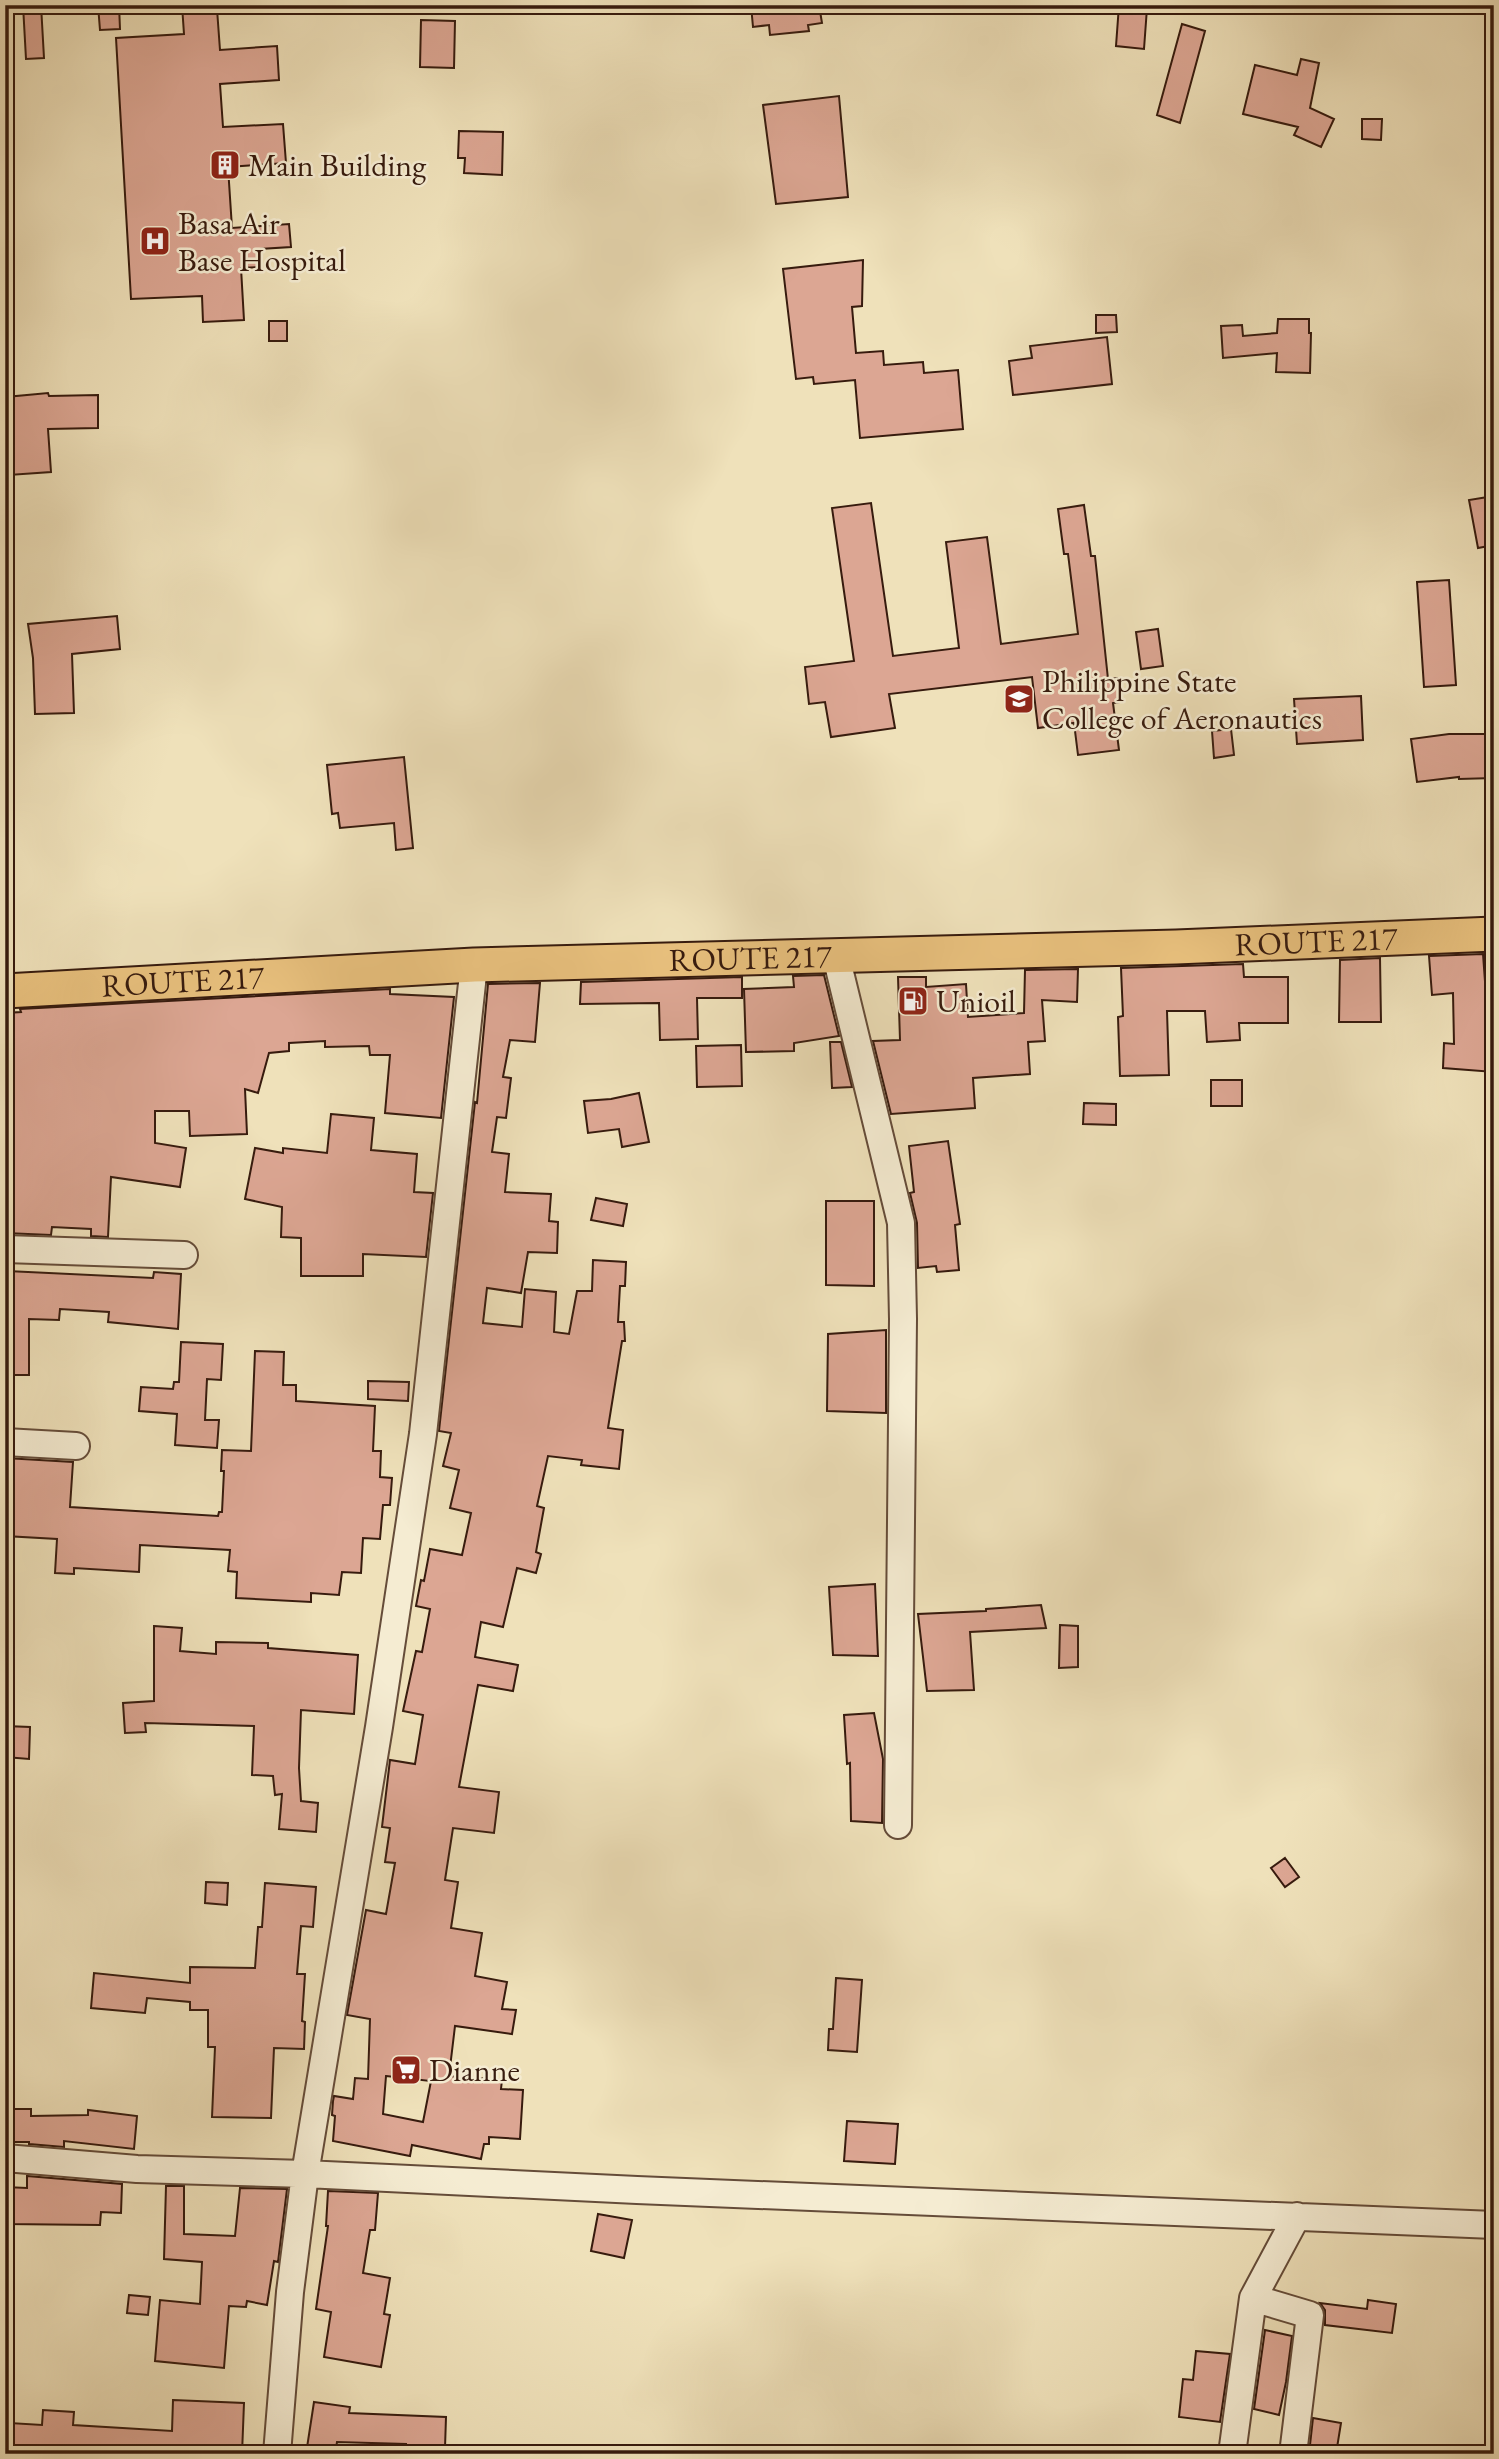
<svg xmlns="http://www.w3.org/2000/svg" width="1499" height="2459" viewBox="0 0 1499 2459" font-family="'EB Garamond',serif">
  <rect width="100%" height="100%" fill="#efe1ba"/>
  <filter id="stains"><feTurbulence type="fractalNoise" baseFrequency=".00286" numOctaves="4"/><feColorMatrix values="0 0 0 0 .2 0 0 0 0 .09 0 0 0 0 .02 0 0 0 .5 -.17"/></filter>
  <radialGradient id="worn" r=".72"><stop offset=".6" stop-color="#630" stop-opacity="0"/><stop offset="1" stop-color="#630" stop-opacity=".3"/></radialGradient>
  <path fill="#dca693" stroke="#371b0e" stroke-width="2" fill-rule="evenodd" d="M23 5H41L44 58 26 59Z
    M98 5H119L120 29 100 30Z
    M182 5H199V10L217 9 220 50 277 46 279 80 220 84 223 127 283 124 286 163 228 167 232 228 289 224 291 247 260 249 261 267 241 268 244 320 203 322 202 296 131 299 116 38 184 34Z
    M751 5H819L822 23 808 25 809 31 770 35 769 25 753 27Z
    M1119 5 1147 8 1144 49 1116 46Z
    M421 20 455 21 454 68 420 67Z
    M1182 24 1205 31 1180 123 1157 115Z
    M1301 59 1319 63 1310 108 1334 119 1321 147 1294 135 1298 127 1243 114 1255 65 1297 75Z
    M839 96 848 197 776 204 763 105Z
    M1362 119H1382L1381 140 1362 139Z
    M459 131 503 132 502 175 464 173 465 158H458Z
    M863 260 862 306 852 307 856 353 883 351 884 365 923 362 924 373 958 370 963 429 860 438 855 380 814 384 813 377 796 379 783 269Z
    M1096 315H1116L1117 332 1096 333Z
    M1278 319H1309V333H1311L1310 373 1276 372 1277 353 1223 358 1221 326 1242 325 1243 336 1277 333Z
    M269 321H287V341H269Z
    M1107 337 1112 384 1013 395 1009 361 1032 358 1030 346Z
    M48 393 49 396 98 395V428L48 429 51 472 9 475 5 418V414H8L6 397Z
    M1494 496V545L1478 548 1469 500Z
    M871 503 893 656 959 648 946 542 987 537 1001 644 1078 634 1068 554H1064L1058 509 1084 505 1091 556H1095L1108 679 1118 678 1121 702 1113 703 1119 750 1078 755 1074 723 1038 728 1032 677 889 694 895 728 831 737 825 702 809 704 805 667 854 661 832 508Z
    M1449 580 1456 685 1424 687 1417 582Z
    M117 616 120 649 72 654 74 713 35 714 33 658 28 624Z
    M1158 629 1163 666 1141 669 1136 632Z
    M1361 696 1363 740 1297 744 1294 699Z
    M1231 729 1234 755 1214 758 1212 731Z
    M1449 734H1494V778L1459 779V777L1417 782 1411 739Z
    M404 757 413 848 396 850 394 823 340 828 338 813 332 814 327 765Z
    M1483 954 1486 995H1494V1072L1443 1068 1444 1043 1454 1044 1453 993 1432 995 1429 956Z
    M1380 958 1381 1022H1339L1340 960Z
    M1243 964 1244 977H1288V1023H1239L1240 1040 1207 1042 1205 1011H1167L1169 1075 1120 1076 1118 1017 1123 1016 1121 968Z
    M1078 969 1077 1002 1042 1000 1045 1041 1028 1042 1030 1074 973 1078 975 1108 891 1114 873 1041 900 1040 898 977H926V987L966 984 968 1017 1024 1013 1025 970Z
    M824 975 839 1036 794 1043V1051L746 1052 744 989 794 987 793 976Z
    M742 977V998H697L698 1039 660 1040 659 1003 580 1004 581 982Z
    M540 983 535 1042 510 1040 503 1077 511 1078 506 1118 497 1117 492 1152 509 1154 505 1192 551 1194 549 1221 558 1222 557 1253 528 1252 521 1293 487 1288 483 1323 522 1327 525 1289 556 1292 554 1332 569 1334 577 1291H592L593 1260 626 1262 625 1286H620L618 1322H624L625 1341H622L608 1428 623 1430 619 1469 581 1465 582 1460 548 1456 537 1506 544 1508 536 1552 541 1554 536 1573 517 1568 503 1627 481 1622 475 1657 518 1665 513 1691 478 1685 459 1787 499 1792 494 1833 453 1828 445 1880 458 1882 451 1928 482 1933 475 1976 507 1982 502 2009 516 2010 512 2034 455 2026 449 2076 502 2080 501 2089 523 2090 520 2139 489 2137V2144H484L481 2159 412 2145 410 2156 333 2141 335 2116 332 2115 333 2101 334 2096 353 2099 355 2078 368 2079 370 2019 347 2015 366 1910 386 1914 395 1863 385 1862 390 1828 382 1827 390 1760 415 1764 423 1715 403 1711 416 1651 422 1652 430 1609 416 1606 421 1580 424 1581 430 1549 462 1555 471 1513 450 1508 459 1470 443 1466 451 1433 439 1431 475 1102 477 1103 488 984ZM386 2076 431 2081 423 2122 383 2114Z
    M390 989V994L454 997 441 1118 385 1113 390 1055H370L369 1046 325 1047V1041L289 1043V1051L269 1053 258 1093 245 1089 247 1134 190 1136 189 1111H155V1143L186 1148 180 1187 111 1177 108 1237 91 1236V1229L52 1227 51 1235 5 1233V1156L12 1102H5V1013L21 1012 20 1009Z
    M830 1042H841L852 1087 832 1088Z
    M741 1045 742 1086 697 1087 696 1046Z
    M1211 1080H1242V1106H1211Z
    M639 1093 649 1142 622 1147 619 1129 588 1133 584 1101 611 1099Z
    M1084 1103 1116 1104V1125L1083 1124Z
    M331 1114 374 1118 371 1150 417 1154 414 1192 433 1193 426 1257 363 1254V1276H301V1238L281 1237 282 1207 245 1199 255 1148 283 1153V1148L327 1153Z
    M948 1141 960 1224 955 1225 959 1270 937 1272 936 1266 918 1268 917 1223 910 1193 914 1192 909 1146Z
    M596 1198 627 1204 623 1226 591 1220Z
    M826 1201H874V1286L826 1285Z
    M7 1271 153 1278 154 1272 181 1274 178 1329 108 1322 109 1312 60 1309 59 1320 29 1319V1375H10L9 1323H6Z
    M886 1330V1413L827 1411 828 1334Z
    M181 1342 223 1344 221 1380 207 1379 205 1420H219L217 1448 175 1445 177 1414 139 1411 141 1387 173 1389 174 1382H179Z
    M255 1351 284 1352 283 1385H296V1401L375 1406 373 1451H381L380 1477 392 1478 390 1505H383L380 1539 363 1538 361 1573 342 1572 339 1595 311 1593V1602L236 1598 237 1572 228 1571 230 1550 140 1545 139 1572 74 1568V1574L55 1573 57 1539 5 1536V1458L73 1462 70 1507 218 1516 219 1512H222L224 1471H221L222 1450 251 1451Z
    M368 1381 409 1382 408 1401 368 1399Z
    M875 1584 878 1656 833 1655 829 1587Z
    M1041 1605 1046 1628 970 1632 974 1690 927 1691 918 1614 986 1611V1609Z
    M1060 1625 1078 1626V1667L1059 1668Z
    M154 1626 182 1628 180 1651 216 1654V1642L268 1643V1648L358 1655 354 1714 301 1710 299 1768 301 1801 318 1803 316 1832 279 1829 282 1794 275 1795 273 1776 252 1775 254 1726 145 1723 146 1732 125 1733 123 1703 154 1701Z
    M874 1713 883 1759 882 1823 851 1821 850 1763 847 1764 844 1715Z
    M5 1726 30 1727 29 1759 5 1757Z
    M1285 1858 1299 1877 1285 1887 1271 1868Z
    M206 1882 228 1883 227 1905 205 1903Z
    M265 1883 316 1887 313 1927 301 1926 297 1974H305L302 2021 305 2022 304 2049 274 2048 271 2118 212 2117 215 2047H208V2010H190V2002L147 1998 145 2013 91 2008 94 1973 190 1983V1967L255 1968 258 1927H262Z
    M836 1978 862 1980 857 2052 828 2050 829 2029H833Z
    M5 2109H31V2116L88 2115V2110L137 2116 134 2149 64 2141V2147L29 2144V2142H5Z
    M847 2121 898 2124 895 2164 844 2161Z
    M27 2176 122 2184 121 2213 101 2212 100 2225 5 2224V2187L27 2188Z
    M166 2186H184V2234L235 2236 240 2188 287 2189 278 2262 274 2261 267 2305 247 2301 246 2307 229 2306 224 2368 155 2361 160 2300 200 2304 202 2262 164 2259Z
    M328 2191 378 2193 375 2230H370L363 2273 390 2278 384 2314 390 2315 381 2367 324 2357 331 2312 316 2309 328 2226H326Z
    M598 2214 632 2220 624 2258 591 2251Z
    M129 2295 150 2297 148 2315 127 2313Z
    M1368 2300 1396 2304 1392 2333 1325 2325V2310L1320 2303 1367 2309Z
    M1265 2330 1292 2336 1286 2382 1279 2415 1254 2409Z
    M1196 2351 1230 2354 1220 2422 1179 2417 1183 2379 1193 2380Z
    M173 2400 244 2403 242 2454 8 2452 10 2423 42 2425 43 2410 74 2412 73 2425 172 2431Z
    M314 2402 350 2407 349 2413 446 2417 445 2448 406 2447V2444L337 2442 335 2454H306Z
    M1313 2418 1341 2423 1336 2454H1309Z"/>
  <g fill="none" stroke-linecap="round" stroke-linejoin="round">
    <g stroke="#654c39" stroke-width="30">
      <path id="minor" d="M836 956 901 1223 903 1319 898 1825
        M5 1249 184 1255
        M5 1442 76 1446
        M5 2158 137 2169 305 2174 637 2190 1494 2225
        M1253 2298 1310 2315 1293 2454
        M277 2454 290 2292 305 2174 379 1727 423 1434 474 965
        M1232 2454 1253 2298 1297 2216"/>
    </g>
    <g stroke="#371b0e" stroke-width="37">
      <g id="major">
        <path id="s1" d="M5 991 474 965 1176 947 1494 934"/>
      </g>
    </g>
    <use href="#minor" stroke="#f5ecd2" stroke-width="26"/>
    <use href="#major" stroke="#e8c07d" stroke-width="33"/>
  </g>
  <defs>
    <g id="building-square" transform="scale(1.575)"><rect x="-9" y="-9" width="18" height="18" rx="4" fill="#8f2418" stroke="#f5ecd2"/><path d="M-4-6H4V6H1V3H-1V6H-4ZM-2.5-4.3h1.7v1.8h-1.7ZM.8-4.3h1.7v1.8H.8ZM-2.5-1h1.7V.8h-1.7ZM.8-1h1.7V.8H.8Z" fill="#fff"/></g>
    <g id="hospital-square" transform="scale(1.575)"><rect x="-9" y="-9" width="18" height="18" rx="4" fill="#8f2418" stroke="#f5ecd2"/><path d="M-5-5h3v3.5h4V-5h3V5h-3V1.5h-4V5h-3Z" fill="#fff"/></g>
    <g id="university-square" transform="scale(1.575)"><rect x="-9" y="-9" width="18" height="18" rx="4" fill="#8f2418" stroke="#f5ecd2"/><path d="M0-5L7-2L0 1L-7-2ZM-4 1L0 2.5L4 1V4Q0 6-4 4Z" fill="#fff"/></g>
    <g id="fuel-square" transform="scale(1.575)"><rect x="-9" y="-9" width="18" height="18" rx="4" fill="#8f2418" stroke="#f5ecd2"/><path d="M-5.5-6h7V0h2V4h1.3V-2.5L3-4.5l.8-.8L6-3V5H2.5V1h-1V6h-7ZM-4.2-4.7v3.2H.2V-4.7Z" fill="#fff"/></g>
    <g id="supermarket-square" transform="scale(1.575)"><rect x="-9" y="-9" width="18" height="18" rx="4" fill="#8f2418" stroke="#f5ecd2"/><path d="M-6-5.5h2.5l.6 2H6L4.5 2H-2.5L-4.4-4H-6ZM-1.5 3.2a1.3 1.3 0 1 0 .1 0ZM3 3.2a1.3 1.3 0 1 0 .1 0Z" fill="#fff"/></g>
  </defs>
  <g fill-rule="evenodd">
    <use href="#building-square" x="225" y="165"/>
    <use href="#hospital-square" x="155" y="241"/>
    <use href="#university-square" x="1019" y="699"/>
    <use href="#fuel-square" x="913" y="1001"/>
    <use href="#supermarket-square" x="406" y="2070"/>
  </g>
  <g text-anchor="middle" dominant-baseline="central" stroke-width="5" stroke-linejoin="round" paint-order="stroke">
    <g font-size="32" fill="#371b0e" stroke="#f5ecd2" text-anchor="start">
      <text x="248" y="165">Main Building</text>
      <text x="178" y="223">Basa Air<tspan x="178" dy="37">Base Hospital</tspan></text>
      <text x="1042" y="681">Philippine State<tspan x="1042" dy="37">College of Aeronautics</tspan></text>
      <text x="936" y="1001">Unioil</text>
      <text x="429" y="2070">Dianne</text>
    </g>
    <g font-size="32" fill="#371b0e" stroke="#f5ecd2">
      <text stroke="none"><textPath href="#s1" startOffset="1312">ROUTE 217</textPath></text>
      <text stroke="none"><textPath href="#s1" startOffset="746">ROUTE 217</textPath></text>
      <text stroke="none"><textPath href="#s1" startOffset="178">ROUTE 217</textPath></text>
    </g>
  </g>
  <rect width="1499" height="2459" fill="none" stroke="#efe1ba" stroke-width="28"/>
  <rect x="7" y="7" width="1485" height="2445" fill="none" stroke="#371b0e" stroke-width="3.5"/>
  <rect x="14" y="14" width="1471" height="2431" fill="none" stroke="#371b0e" stroke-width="2"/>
  <rect width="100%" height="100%" filter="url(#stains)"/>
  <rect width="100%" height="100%" fill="url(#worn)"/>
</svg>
